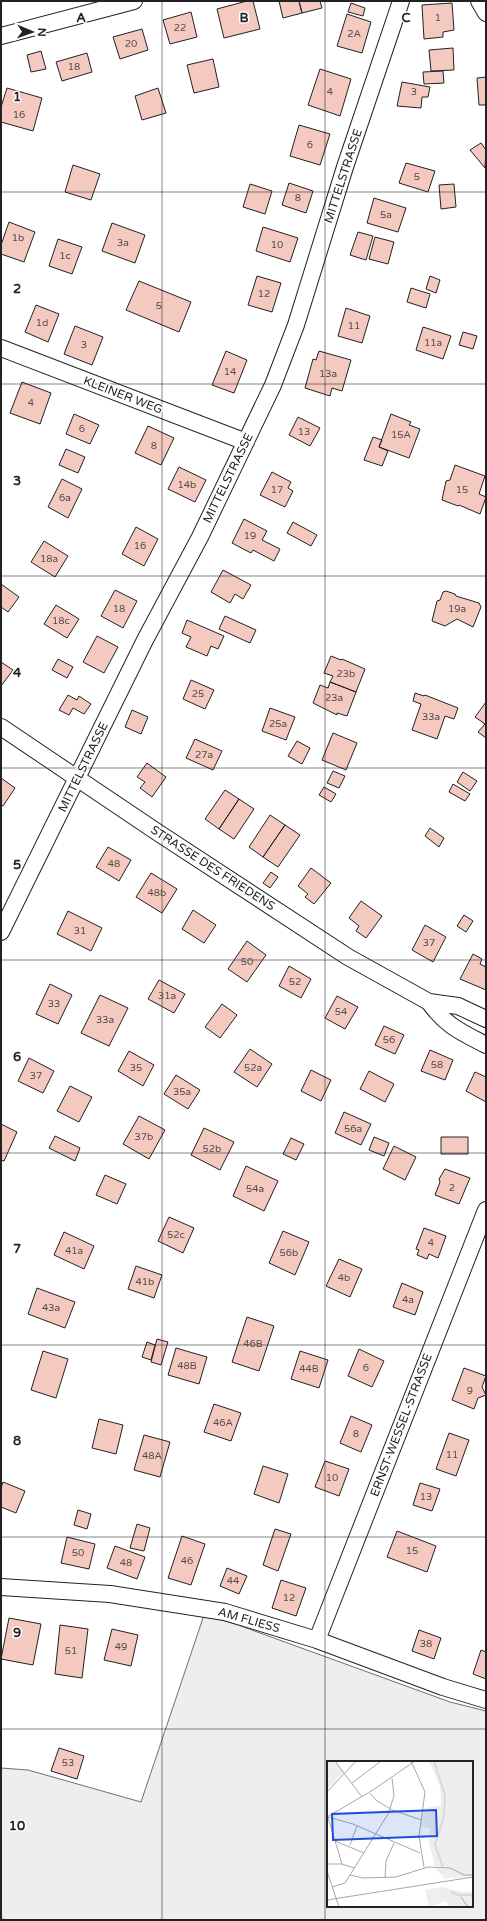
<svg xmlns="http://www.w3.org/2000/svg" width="487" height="1921" viewBox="0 0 487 1921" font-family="'Varela Round',sans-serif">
  <rect width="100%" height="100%" fill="#fff"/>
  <path fill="#eee" stroke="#6f6f6f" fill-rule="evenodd" d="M204 1615 238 1625 450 1702 486 1711V1920H1V1768L28 1770 141 1802ZM328 1762H472V1906H328Z"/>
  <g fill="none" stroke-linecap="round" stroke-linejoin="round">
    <path stroke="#d9d9d9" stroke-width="5.5" d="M1 1919 3 1920"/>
  </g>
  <path fill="#f3c9c0" stroke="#222" d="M247 1H253L260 29 224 38 217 9Z
    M279 1H299L302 13 283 18Z
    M299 1H320L322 8 302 13Z
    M351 3 365 8 363 16 348 12Z
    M452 3 454 30 443 32V37L424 39 422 5Z
    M191 12 197 37 170 44 163 20Z
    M347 14 371 22 362 53 337 46Z
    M142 29 148 50 120 59 113 37Z
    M453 48 454 70 431 71 429 50Z
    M41 51 46 69 31 72 27 55Z
    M87 53 92 72 62 81 56 62Z
    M213 59 219 87 194 93 187 65Z
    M320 69 351 79 340 116 308 105Z
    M443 71 444 83 424 84 423 72Z
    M486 77V105H479L477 78Z
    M402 82 430 87 428 97H422L421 108 397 106Z
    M7 88 42 98 33 131 1 122V107Z
    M158 88 166 113 142 120 135 96Z
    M299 125 330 134 320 165 290 156Z
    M481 143 486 150 485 168 470 150Z
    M406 163 435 171 428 192 399 183Z
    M73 165 100 174 91 200 65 192Z
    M289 183 313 191 306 213 282 205Z
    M250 184 272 191 265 214 243 207Z
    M454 184 456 207 441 209 439 185Z
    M374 198 406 208 398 232 367 223Z
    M9 222 35 232 24 262 1 254V245Z
    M112 223 145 235 135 263 102 251Z
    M263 227 298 238 290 262 256 251Z
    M358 232 373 236 366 260 350 255Z
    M375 237 394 242 388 264 369 259Z
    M58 239 82 247 72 274 49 266Z
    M257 276 281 283 272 312 248 305Z
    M430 276 440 280 436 293 426 289Z
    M139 281 191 302 179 332 126 310Z
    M411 288 430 294 426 308 407 302Z
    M36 305 59 314 48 342 25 332Z
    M346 308 370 316 362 343 338 336Z
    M75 326 103 337 92 365 64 354Z
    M423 327 451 336 443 359 416 350Z
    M463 332 477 336 473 349 459 345Z
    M226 351 247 360 234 393 212 385Z
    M319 351 351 360 342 391 332 388 330 396 305 388 313 359 316 360Z
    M22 382 51 393 40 424 10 413Z
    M74 414 99 425 90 444 66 434Z
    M391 414 411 422 409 425 420 429 409 458 379 447Z
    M298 417 320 428 310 446 289 435Z
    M148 426 174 438 161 465 135 453Z
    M373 437 382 440 379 447 388 451 382 466 364 460Z
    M66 449 85 457 78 473 59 465Z
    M455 465 485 476 479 494 486 497 480 514 459 505 458 506 442 500 446 481 450 480Z
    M179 467 206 480 195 502 168 489Z
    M272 472 291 482 288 488 293 491 285 507 260 495Z
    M62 479 82 489 68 518 48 507Z
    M244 519 267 531 262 540 280 549 274 561 253 550 251 553 232 543Z
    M293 522 317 535 311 546 287 533Z
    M136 527 158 539 144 566 122 554Z
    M44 541 68 556 55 577 31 562Z
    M223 570 251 585 243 599 235 594 230 603 211 592Z
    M1 584 19 597 8 612 1 607Z
    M115 590 137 601 123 628 101 616Z
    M446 591 455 594 456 596 479 603 481 607 473 627 457 619 445 626 432 621 437 601 440 600 443 592Z
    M56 605 79 619 67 638 44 624Z
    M225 616 256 630 250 643 219 629Z
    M187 620 224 636 218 649 211 646 207 656 186 647 191 637 182 633Z
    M97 636 118 647 104 673 83 662Z
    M331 656 341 660 342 659 365 669 356 692 330 682 333 676 324 673Z
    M58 659 73 667 67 678 52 670Z
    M1 662 13 670 1 686Z
    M191 680 214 690 205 709 183 699Z
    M330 682 356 692 347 716 337 713V715L313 703 320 685 328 688Z
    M415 693 424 696 425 695 458 708 454 719 445 716 437 739 412 730 421 704 413 701Z
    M68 695 77 700 79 696 91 704 84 714 73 708 69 715 59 710Z
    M486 702V738L478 732 485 724 475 717Z
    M270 708 295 717 286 740 262 731Z
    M132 710 148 717 141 734 125 727Z
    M333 733 357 743 346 770 322 760Z
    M195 739 222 751 213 770 186 758Z
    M297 741 310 748 302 764 288 756Z
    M147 763 166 777 152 797 140 788 145 782 137 777Z
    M333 771 345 776 339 788 327 783Z
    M463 772 477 781 470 791 457 782Z
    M1 778 15 788 3 806 1 805Z
    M453 784 470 794 465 801 449 792Z
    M324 787 336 794 331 802 319 795Z
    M225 790 239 799 219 829 205 819Z
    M239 799 254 809 234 839 219 829Z
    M270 815 285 825 263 857 249 847Z
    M285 825 300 835 278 867 263 857Z
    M430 828 444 838 439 847 425 836Z
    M108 847 131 860 119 881 96 867Z
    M311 868 331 883 314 904 305 897 308 894 298 886Z
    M271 872 278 877 270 888 263 883Z
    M151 873 177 889 162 913 136 897Z
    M361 901 382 916 366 938 356 931 359 926 349 918Z
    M193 910 216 925 204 943 182 929Z
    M68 911 102 928 91 951 57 934Z
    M464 915 473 921 466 932 457 926Z
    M425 925 446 937 433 962 412 950Z
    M247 941 266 955 247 982 228 969Z
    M473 954 482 959 480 964 486 967V990L460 979Z
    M289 966 311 979 301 998 279 986Z
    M159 980 185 994 174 1013 148 999Z
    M50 984 72 995 58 1024 36 1014Z
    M100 995 128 1008 109 1046 81 1033Z
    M337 996 358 1007 345 1029 325 1018Z
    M222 1004 237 1015 220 1038 205 1027Z
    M384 1026 404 1035 395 1054 375 1045Z
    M250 1049 272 1064 257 1087 234 1072Z
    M430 1050 453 1060 445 1080 421 1071Z
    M129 1051 154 1065 143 1086 118 1071Z
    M29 1058 54 1071 43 1093 18 1081Z
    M311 1070 331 1080 321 1101 301 1091Z
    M369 1071 394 1084 385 1102 360 1089Z
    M475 1072 486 1077V1102L466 1091Z
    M176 1075 200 1090 188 1109 164 1094Z
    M70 1086 92 1097 79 1122 57 1111Z
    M344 1112 371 1124 361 1145 335 1133Z
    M139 1116 165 1130 149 1159 123 1144Z
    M1 1124 17 1132 4 1161 1 1160Z
    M204 1128 234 1142 220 1170 191 1155Z
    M55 1136 80 1148 75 1161 49 1148Z
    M374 1137 389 1143 384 1156 369 1150Z
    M441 1137H468V1154H441Z
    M291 1138 304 1144 296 1160 283 1154Z
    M394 1146 416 1157 405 1180 383 1169Z
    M246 1166 278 1181 264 1211 233 1196Z
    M445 1169 470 1178 459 1204 435 1195 440 1182 439 1179Z
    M105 1175 126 1184 117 1204 96 1195Z
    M169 1217 194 1228 183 1253 158 1241Z
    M424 1228 446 1236 438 1258 429 1254 427 1259 417 1255 419 1250 416 1249Z
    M283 1231 309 1242 295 1275 269 1263Z
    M64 1232 94 1246 84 1269 54 1255Z
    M339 1259 362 1269 350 1297 326 1286Z
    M136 1266 162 1275 154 1298 128 1289Z
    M402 1283 423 1292 415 1315 393 1307Z
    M37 1288 75 1302 65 1328 28 1314Z
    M247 1317 274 1326 259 1371 232 1362Z
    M157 1339 168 1342 161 1365 151 1362Z
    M147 1342 155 1345 151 1360 142 1357Z
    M176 1348 207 1357 199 1384 168 1375Z
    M359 1349 384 1361 372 1387 348 1376Z
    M43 1351 68 1359 56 1398 31 1390Z
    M300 1351 328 1360 319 1388 291 1379Z
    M464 1368 486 1376 482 1387 486 1395 478 1398 474 1409 452 1400Z
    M214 1404 241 1413 231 1441 204 1432Z
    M351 1416 372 1425 361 1452 340 1443Z
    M99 1419 123 1425 116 1454 92 1448Z
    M449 1433 469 1440 456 1476 436 1469Z
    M144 1435 170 1442 160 1477 134 1470Z
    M325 1461 349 1469 339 1496 315 1487Z
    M263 1466 288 1474 279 1503 254 1494Z
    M3 1482 25 1491 16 1513 1 1507V1488Z
    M420 1483 440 1489 432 1511 413 1505Z
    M78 1510 91 1514 87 1529 74 1525Z
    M137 1524 150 1528 144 1551 130 1548Z
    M275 1529 291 1534 278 1571 263 1565Z
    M397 1531 436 1546 427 1572 387 1557Z
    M182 1536 205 1544 191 1585 168 1578Z
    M67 1537 95 1544 89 1569 61 1563Z
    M115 1546 145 1557 137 1579 107 1568Z
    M227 1568 247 1576 239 1594 220 1586Z
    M281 1580 306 1588 296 1616 272 1608Z
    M9 1618 41 1624 33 1665 1 1659Z
    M60 1625 88 1629 82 1678 55 1674Z
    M112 1629 138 1635 131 1666 104 1660Z
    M419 1630 441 1638 434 1659 412 1651Z
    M481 1650 486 1652V1679L473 1674Z
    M59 1748 84 1756 77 1779 51 1771Z"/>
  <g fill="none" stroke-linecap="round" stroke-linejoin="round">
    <g stroke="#222" stroke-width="18">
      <path id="minor" d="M479 1 486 13
        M1 36 134 1
        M1 348 246 442
        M1 727 157 832 348 957 429 1002 458 1006 486 1019
        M1 932 145 640 200 537 273 385 296 325 345 167 401 1
        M429 1002C446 1026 461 1032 486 1045
        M1 1587 110 1594 225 1612 317 1640 443 1687 486 1700
        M317 1640 486 1210"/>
    </g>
    <use href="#minor" stroke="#fff" stroke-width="16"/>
  </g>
  <path fill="none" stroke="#222" stroke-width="1" stroke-opacity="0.55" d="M162 1V1920M325 1V1920M1 192H486M1 384H486M1 576H486M1 768H486M1 960H486M1 1153H486M1 1345H486M1 1537H486M1 1729H486"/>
  <g text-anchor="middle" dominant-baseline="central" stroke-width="3" stroke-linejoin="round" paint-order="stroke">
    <g font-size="10" fill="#564c4a">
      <text x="438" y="18">1</text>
      <text x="180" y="28">22</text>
      <text x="354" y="34">2A</text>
      <text x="131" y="44">20</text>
      <text x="74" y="67">18</text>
      <text x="330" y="92">4</text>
      <text x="414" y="92">3</text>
      <text x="19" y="115">16</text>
      <text x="310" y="145">6</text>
      <text x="417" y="177">5</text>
      <text x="298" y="198">8</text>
      <text x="386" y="215">5a</text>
      <text x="18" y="238">1b</text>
      <text x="123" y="243">3a</text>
      <text x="277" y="245">10</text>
      <text x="65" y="256">1c</text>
      <text x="264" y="294">12</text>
      <text x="159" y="306">5</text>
      <text x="42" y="323">1d</text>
      <text x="354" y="326">11</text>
      <text x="433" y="343">11a</text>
      <text x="84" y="345">3</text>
      <text x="230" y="372">14</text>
      <text x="328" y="374">13a</text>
      <text x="31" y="403">4</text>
      <text x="82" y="429">6</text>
      <text x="304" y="432">13</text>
      <text x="401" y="435">15A</text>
      <text x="154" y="446">8</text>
      <text x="187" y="485">14b</text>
      <text x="277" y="490">17</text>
      <text x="462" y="490">15</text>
      <text x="65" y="498">6a</text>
      <text x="250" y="536">19</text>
      <text x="140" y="546">16</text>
      <text x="49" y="559">18a</text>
      <text x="119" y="609">18</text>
      <text x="457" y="609">19a</text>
      <text x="61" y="621">18c</text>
      <text x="346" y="674">23b</text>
      <text x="198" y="694">25</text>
      <text x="334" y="698">23a</text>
      <text x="431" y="717">33a</text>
      <text x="278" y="724">25a</text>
      <text x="204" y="755">27a</text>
      <text x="114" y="864">48</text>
      <text x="157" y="893">48b</text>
      <text x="80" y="931">31</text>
      <text x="429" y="943">37</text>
      <text x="247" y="962">50</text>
      <text x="295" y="982">52</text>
      <text x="167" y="996">31a</text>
      <text x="54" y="1004">33</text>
      <text x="341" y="1012">54</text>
      <text x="105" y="1020">33a</text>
      <text x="389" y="1040">56</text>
      <text x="437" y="1065">58</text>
      <text x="136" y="1068">35</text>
      <text x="253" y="1068">52a</text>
      <text x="36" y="1076">37</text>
      <text x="182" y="1092">35a</text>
      <text x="353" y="1129">56a</text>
      <text x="144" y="1137">37b</text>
      <text x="212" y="1149">52b</text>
      <text x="452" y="1188">2</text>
      <text x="255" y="1189">54a</text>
      <text x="176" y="1235">52c</text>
      <text x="431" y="1243">4</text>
      <text x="74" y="1251">41a</text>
      <text x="289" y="1253">56b</text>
      <text x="344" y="1278">4b</text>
      <text x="145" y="1282">41b</text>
      <text x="408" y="1300">4a</text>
      <text x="51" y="1308">43a</text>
      <text x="253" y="1344">46B</text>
      <text x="187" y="1366">48B</text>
      <text x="366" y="1368">6</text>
      <text x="309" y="1369">44B</text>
      <text x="470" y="1391">9</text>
      <text x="223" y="1423">46A</text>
      <text x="356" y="1434">8</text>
      <text x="452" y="1455">11</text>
      <text x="152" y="1456">48A</text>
      <text x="332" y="1478">10</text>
      <text x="426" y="1497">13</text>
      <text x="412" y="1551">15</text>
      <text x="78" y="1553">50</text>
      <text x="187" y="1561">46</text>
      <text x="126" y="1563">48</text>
      <text x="233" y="1581">44</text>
      <text x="289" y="1598">12</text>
      <text x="426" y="1644">38</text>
      <text x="121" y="1647">49</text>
      <text x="71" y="1651">51</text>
      <text x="68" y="1763">53</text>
    </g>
    <g font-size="12" fill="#222" stroke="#fff">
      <text transform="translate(343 176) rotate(-72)">MITTELSTRASSE</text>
      <text transform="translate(123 395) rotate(21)">KLEINER WEG</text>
      <text transform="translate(228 478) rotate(-64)">MITTELSTRASSE</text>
      <text transform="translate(83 767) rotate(-64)">MITTELSTRASSE</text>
      <text transform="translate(213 868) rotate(33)">STRASSE DES FRIEDENS</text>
      <text transform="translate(401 1425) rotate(-69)">ERNST-WESSEL-STRASSE</text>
      <text transform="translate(249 1620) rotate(16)">AM FLIESS</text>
    </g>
  </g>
  <g transform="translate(327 1761)">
    <rect width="146" height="146" fill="#fff"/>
    <path d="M0 0H8L17 11 0 29ZM102 0H146V115L115 118 117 116 109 109 108 107 118 108V106L108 105 102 81 103 68 93 65 98 47 114 44 113 25ZM115 126 134 131 146 130V146H123L118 140 102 146 98 129Z" fill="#eee"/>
    <path fill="none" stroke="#d9d9d9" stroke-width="2" d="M107 0 118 34 117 55 108 84 116 106M124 131 131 134H144L146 137"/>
    <path fill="none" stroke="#a7a7a7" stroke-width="1" d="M8 0 35 36M84 0 98 31 92 75 97 106M25 22 54 0M0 31 29 0M43 32 50 40 62 47M63 48 94 59M0 53 15 103M0 56 46 29 88 0M1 56 26 63 93 92M8 80 37 92M23 84 30 65M0 103H15L27 107M0 110 12 146M23 114 36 117 69 116 101 106 123 107 137 114H146M58 117 59 100 67 82M5 126 18 122 61 53 67 35 65 17M134 136 141 146M0 139 146 116"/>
    <path fill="#1d4ed8" fill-opacity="0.15" stroke="#1d4ed8" stroke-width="2" d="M109 49 110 75 6 79 5 53Z"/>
    <rect width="146" height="146" fill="none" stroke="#222" stroke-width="2"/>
  </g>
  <g font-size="13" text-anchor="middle" font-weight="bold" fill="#222" stroke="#fff" stroke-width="3" stroke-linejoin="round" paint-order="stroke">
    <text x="81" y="22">A</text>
    <text x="244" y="22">B</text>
    <text x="406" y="22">C</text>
    <text x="17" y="101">1</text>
    <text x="17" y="293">2</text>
    <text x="17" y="485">3</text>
    <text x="17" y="677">4</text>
    <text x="17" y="869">5</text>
    <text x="17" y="1061">6</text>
    <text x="17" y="1253">7</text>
    <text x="17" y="1445">8</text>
    <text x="17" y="1637">9</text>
    <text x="17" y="1830">10</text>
  </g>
  <rect width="487" height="1921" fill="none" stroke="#222222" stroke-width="4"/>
  <g transform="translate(32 32) rotate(92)" stroke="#ffffff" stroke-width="3" paint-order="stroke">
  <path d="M0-3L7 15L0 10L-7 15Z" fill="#222222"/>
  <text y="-6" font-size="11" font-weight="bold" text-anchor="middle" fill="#222222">N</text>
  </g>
</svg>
